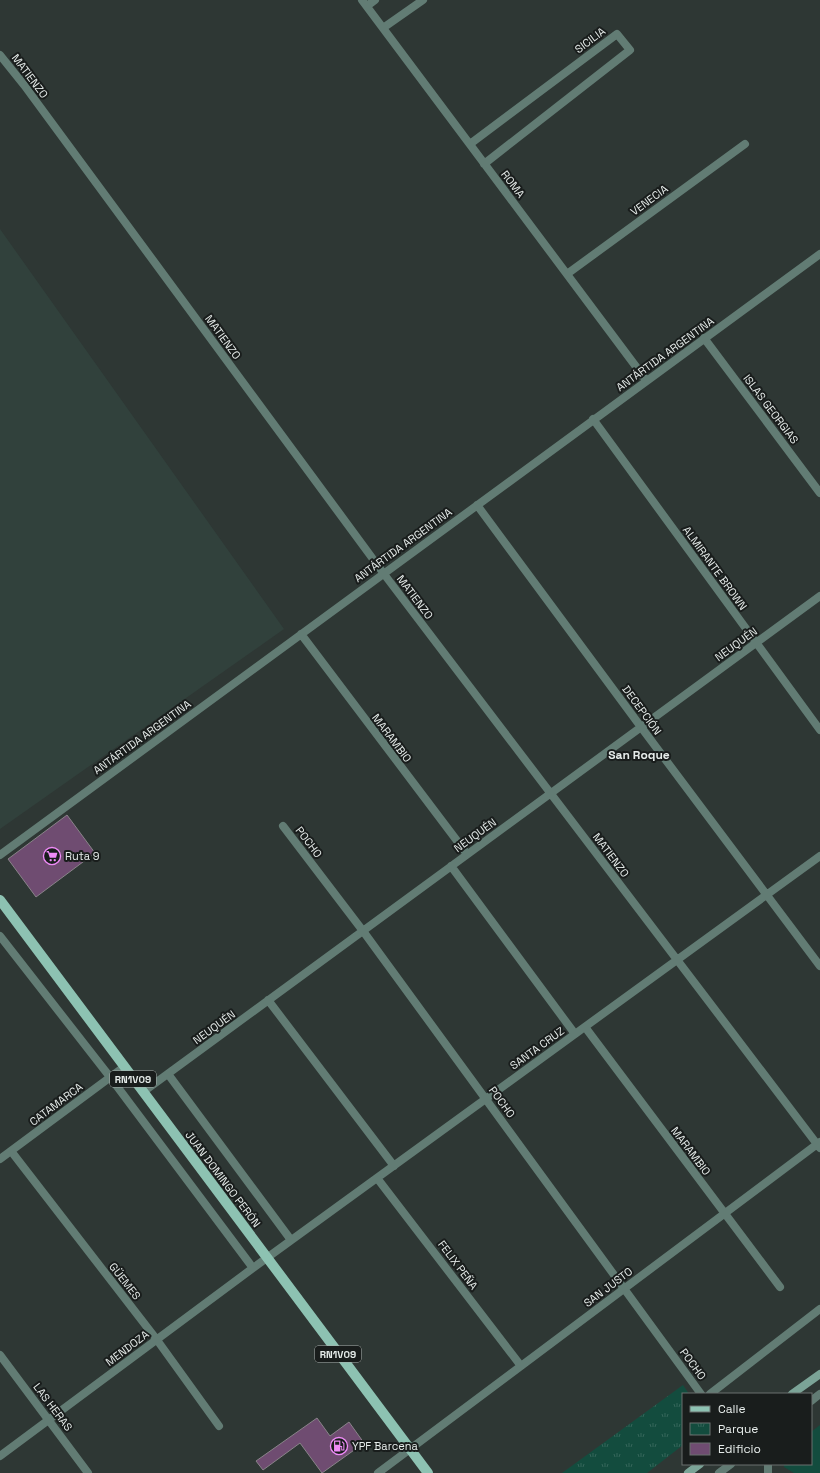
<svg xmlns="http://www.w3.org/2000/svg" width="820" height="1473" viewBox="0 0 820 1473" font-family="'Space Grotesk',sans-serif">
  <defs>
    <pattern id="park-tufts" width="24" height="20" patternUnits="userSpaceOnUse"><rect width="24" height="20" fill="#134c3e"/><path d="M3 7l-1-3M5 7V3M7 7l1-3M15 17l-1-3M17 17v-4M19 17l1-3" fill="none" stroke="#35665a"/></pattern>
  </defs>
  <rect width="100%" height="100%" fill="#2e3734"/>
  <path fill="#31413c" d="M0 229 284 629 0 829Z"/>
  <path fill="url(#park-tufts)" d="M683 1385 689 1394H683V1445L647 1473H562Z"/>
  <path fill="#134c3e" d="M820 1425V1473H794L784 1467V1464H811V1432Z"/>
  <path fill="#6f4c71" stroke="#898389" d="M67 815 95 853 36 897 8 859Z
    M317 1418 330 1436 349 1422 364 1443 322 1473 300 1443 263 1470 256 1461Z"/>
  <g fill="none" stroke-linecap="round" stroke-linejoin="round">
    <path stroke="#627c74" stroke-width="8" d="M362 0 646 380
      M367 6 375 0
      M383 28 423 0
      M0 55 24 85 384 574 820 1148
      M470 144 617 34 630 50 484 164
      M567 274 745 144
      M704 338 820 493
      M593 419 820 730
      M477 505 641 727 820 966
      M301 634 467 854
      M283 826 363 931 701 1394
      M0 855 820 254
      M451 866 575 1034
      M0 936 110 1077 253 1268
      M268 1000 394 1166
      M585 1027 780 1287
      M168 1074 291 1240
      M143 1092 820 596
      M11 1151 157 1340 219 1426
      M0 1159 124 1067
      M377 1178 521 1366
      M0 1355 88 1473
      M710 1394 820 1309
      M811 1401 820 1394
      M0 1456 253 1268 820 856
      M378 1473 820 1142
      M719 1473 731 1464
      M768 1473V1464"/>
    <path stroke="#7ba497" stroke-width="8" d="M792 1394 820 1374
      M688 1473 700 1464"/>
    <path stroke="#8dc2b2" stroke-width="10" d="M0 900 428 1473"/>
  </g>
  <defs>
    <g id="supermarket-ring" transform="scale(0.9)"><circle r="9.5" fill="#191d1c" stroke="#ef8bf7" stroke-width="1.5"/><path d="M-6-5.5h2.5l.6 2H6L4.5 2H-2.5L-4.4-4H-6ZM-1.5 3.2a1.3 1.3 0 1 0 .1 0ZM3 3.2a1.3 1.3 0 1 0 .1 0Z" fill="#ef8bf7"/></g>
    <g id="fuel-ring" transform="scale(0.9)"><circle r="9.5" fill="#191d1c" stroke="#ef8bf7" stroke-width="1.5"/><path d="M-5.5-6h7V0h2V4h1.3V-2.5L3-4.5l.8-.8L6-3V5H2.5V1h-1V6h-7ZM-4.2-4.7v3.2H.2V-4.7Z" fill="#ef8bf7"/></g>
  </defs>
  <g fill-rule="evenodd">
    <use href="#supermarket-ring" x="52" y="856"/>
    <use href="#fuel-ring" x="339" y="1446"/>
  </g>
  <g text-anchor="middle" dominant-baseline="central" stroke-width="4" stroke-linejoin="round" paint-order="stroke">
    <g fill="#191d1c" stroke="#a8aeac" stroke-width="1">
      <rect x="110" y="1071" width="46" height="16" rx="3"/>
      <rect x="315" y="1346" width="46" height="16" rx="3"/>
    </g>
    <g font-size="10" font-weight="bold" fill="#e6ecea">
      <text x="133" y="1079">RN1V09</text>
      <text x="338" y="1354">RN1V09</text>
    </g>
    <g font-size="11" fill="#e6ecea" stroke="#191d1c">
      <text transform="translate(590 40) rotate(-37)">SICILIA</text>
      <text transform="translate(30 76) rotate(53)">MATIENZO</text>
      <text transform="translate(513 184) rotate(53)">ROMA</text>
      <text transform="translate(649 200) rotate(-36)">VENECIA</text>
      <text transform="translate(223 337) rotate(54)">MATIENZO</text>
      <text transform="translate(665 354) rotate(-36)">ANTÁRTIDA ARGENTINA</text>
      <text transform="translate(771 409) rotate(53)">ISLAS GEORGIAS</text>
      <text transform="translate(403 545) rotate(-36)">ANTÁRTIDA ARGENTINA</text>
      <text transform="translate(715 568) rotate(54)">ALMIRANTE BROWN</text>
      <text transform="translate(415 597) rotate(53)">MATIENZO</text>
      <text transform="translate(736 644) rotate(-36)">NEUQUÉN</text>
      <text transform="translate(642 710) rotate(54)">DECEPCIÓN</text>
      <text transform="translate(142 737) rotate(-36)">ANTÁRTIDA ARGENTINA</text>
      <text transform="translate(392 738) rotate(53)">MARAMBIO</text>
      <text transform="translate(475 835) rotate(-36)">NEUQUÉN</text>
      <text transform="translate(309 842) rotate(53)">POCHO</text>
      <text transform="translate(611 855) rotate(53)">MATIENZO</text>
      <text transform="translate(214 1027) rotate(-36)">NEUQUÉN</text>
      <text transform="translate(537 1048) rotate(-36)">SANTA CRUZ</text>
      <text transform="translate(502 1102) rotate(54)">POCHO</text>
      <text transform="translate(56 1104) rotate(-37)">CATAMARCA</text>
      <text transform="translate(691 1151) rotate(53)">MARAMBIO</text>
      <text transform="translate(223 1179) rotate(53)">JUAN DOMINGO PERÓN</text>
      <text transform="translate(458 1265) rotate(53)">FELIX PEÑA</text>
      <text transform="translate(125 1281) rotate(52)">GÜEMES</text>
      <text transform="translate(608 1287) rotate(-37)">SAN JUSTO</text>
      <text transform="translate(127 1348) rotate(-37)">MENDOZA</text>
      <text transform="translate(693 1364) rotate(54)">POCHO</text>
      <text transform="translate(53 1407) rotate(53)">LAS HERAS</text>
    </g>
    <g font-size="11" fill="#e6ecea" stroke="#191d1c" text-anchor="start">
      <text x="65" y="856">Ruta 9</text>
      <text x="352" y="1446">YPF Barcena</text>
    </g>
    <g font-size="12" font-weight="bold" fill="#e6ecea" stroke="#191d1c">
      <text x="639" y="755">San Roque</text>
    </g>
  </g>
  <rect x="682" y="1393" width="130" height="72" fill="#191d1c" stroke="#6b706e"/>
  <rect x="690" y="1406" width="20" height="6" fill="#8dc2b2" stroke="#6b706e"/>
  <text x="718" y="1413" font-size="12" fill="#e6ecea">Calle</text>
  <rect x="690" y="1423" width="20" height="12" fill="url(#park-tufts)" stroke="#6b706e"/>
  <text x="718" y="1433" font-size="12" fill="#e6ecea">Parque</text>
  <rect x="690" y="1443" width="20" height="12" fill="#6f4c71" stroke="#6b706e"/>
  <text x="718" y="1453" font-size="12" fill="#e6ecea">Edificio</text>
</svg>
